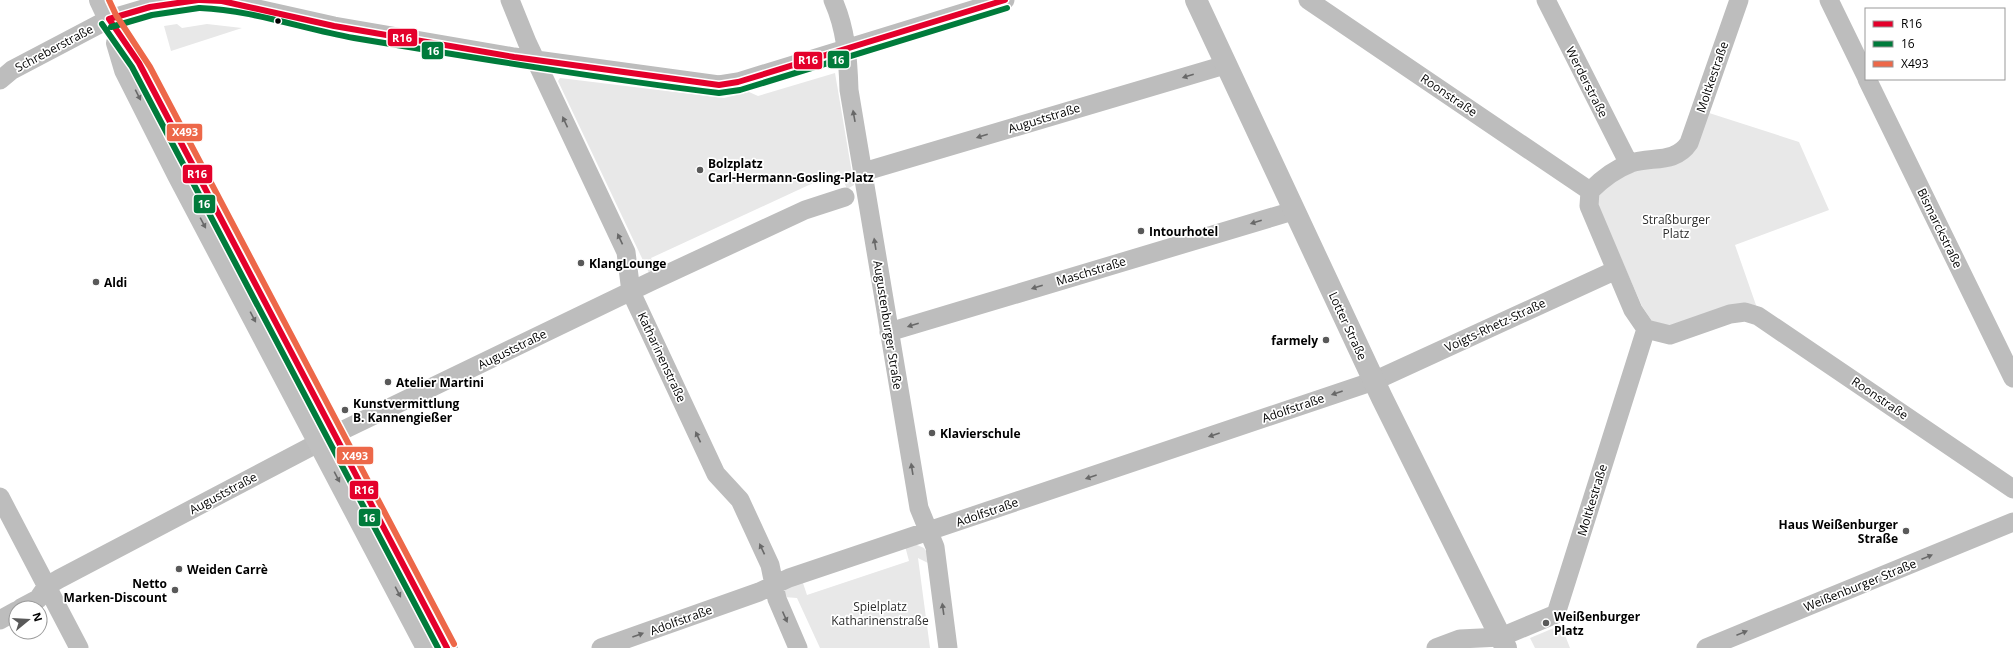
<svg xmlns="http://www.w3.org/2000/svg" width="2013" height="648" viewBox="0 0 2013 648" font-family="'Open Sans',sans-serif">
  <rect width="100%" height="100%" fill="#fff"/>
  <path fill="#e8e8e8" d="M177 24 182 28 207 24 242 28 171 51 164 26Z
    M835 73 854 185 847 189 839 171 651 258 657 272 649 273 558 81 560 78 724 98 749 92 758 96Z
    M1706 112 1799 142 1829 210 1735 245 1757 308 1670 326 1652 321 1642 306 1597 204V195C1620 171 1641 169 1671 163Z
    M917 545 924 548 929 556 930 564 918 558 930 648H820L797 598 784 597 785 589 802 580 807 595 909 561 905 546Z
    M1561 625 1570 648H1535L1530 638Z"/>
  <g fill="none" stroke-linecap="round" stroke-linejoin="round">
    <path stroke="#bdbdbd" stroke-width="19" d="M200 0 222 1 334 26 514 57 719 85 738 82 1005 0
      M510 0 527 42 626 252 631 292 716 474 740 500 770 565 777 599 798 648
      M833 0C846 29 848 58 849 90L919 508 935 547 948 648
      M1308 0 1590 191
      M1546 0 1629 164
      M1739 0 1689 143C1675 164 1652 156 1631 163 1615 169 1601 180 1590 191L1589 206 1633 310 1646 329 1670 335 1730 314 1745 312 1758 316 2013 489
      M1829 0 1866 76
      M1867 79 2013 378
      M0 80 12 70 109 19 150 7 198 0
      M863 172 1225 65
      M889 332 1293 211
      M0 497 79 648
      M21 608 38 599 47 586 59 579 335 434 650 282 805 210 845 197
      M0 620 16 611
      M601 648 759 592 789 578 1374 381 1616 270
      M1436 648 1460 639 1501 637 1556 614 1646 329
      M1706 648 2013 522"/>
    <path stroke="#bdbdbd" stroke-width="22" d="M1196 0 1382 398 1506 648"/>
    <path stroke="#bfbfbf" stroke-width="22" d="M100 0 109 19 143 71 447 648
      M117 43 125 70 178 175 427 648"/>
    <g stroke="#fff" stroke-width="9">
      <path id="bus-1" d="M200 0 222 1 334 26 514 57 719 85 738 82 1005 0
        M109 19 139 63 447 648
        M109 19 150 7 198 0"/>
    </g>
    <g stroke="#fff" stroke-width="9">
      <path id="bus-2" d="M200 8C252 10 303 29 354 38 475 58 597 78 719 93L740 90 1007 8
        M102 24 132 67 438 648
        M111 27 152 15 199 8"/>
    </g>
    <g stroke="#fff" stroke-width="9">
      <path id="bus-3" d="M109 0 116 15 150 67 454 644"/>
    </g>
    <use href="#bus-1" stroke="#e4002b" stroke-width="6"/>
    <use href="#bus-2" stroke="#007b3b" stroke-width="6"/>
    <use href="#bus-3" stroke="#ed6849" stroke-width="6"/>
  </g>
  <defs><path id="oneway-solid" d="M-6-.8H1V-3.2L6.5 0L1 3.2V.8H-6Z"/></defs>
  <g fill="#686868">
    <use href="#oneway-solid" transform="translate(1188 76) rotate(163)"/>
    <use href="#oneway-solid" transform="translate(854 116) rotate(-100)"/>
    <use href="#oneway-solid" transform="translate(565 122) rotate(-115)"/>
    <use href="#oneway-solid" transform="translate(982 136) rotate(163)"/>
    <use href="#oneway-solid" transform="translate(1256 222) rotate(163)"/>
    <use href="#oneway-solid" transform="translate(620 239) rotate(-115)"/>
    <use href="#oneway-solid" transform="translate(875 244) rotate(-99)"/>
    <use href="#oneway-solid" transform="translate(1037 287) rotate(163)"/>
    <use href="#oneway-solid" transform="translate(913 325) rotate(163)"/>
    <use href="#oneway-solid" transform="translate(1337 393) rotate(161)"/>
    <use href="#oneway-solid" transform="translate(1214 435) rotate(161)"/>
    <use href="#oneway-solid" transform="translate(698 437) rotate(-115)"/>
    <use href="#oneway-solid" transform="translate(912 469) rotate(-99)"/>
    <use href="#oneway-solid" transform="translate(1091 477) rotate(161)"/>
    <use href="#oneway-solid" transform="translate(762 549) rotate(-115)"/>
    <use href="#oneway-solid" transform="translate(1927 557) rotate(-22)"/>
    <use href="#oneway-solid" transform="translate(943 609) rotate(-98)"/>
    <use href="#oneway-solid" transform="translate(785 617) rotate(66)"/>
    <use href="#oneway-solid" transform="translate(1742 633) rotate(-22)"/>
    <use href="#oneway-solid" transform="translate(638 635) rotate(-20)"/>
  </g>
  <g fill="#696969">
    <use href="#oneway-solid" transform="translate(138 95) rotate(63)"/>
    <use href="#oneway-solid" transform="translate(203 223) rotate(62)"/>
    <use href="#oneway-solid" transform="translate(253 317) rotate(62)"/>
    <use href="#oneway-solid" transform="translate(337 477) rotate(62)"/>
    <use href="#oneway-solid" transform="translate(398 592) rotate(62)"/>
  </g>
  <circle fill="#000" stroke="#fff" stroke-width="1.5" cx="278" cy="21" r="3.5"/>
  <g fill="#595959" stroke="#fff" stroke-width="1.5">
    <circle cx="700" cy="170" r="4"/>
    <circle cx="1141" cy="231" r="4"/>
    <circle cx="581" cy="263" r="4"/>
    <circle cx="96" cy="282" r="4"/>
    <circle cx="1326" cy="340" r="4"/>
    <circle cx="388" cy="382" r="4"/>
    <circle cx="345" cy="410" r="4"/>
    <circle cx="932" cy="433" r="4"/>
    <circle cx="1906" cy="531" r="4"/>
    <circle cx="179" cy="569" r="4"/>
    <circle cx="175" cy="590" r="4"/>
    <circle cx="1546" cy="623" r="4"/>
  </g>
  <g text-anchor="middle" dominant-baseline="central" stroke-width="3.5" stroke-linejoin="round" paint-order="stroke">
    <g font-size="12" fill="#000" stroke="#fff">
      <text transform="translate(54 48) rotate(-28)">Schreberstraße</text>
      <text transform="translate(1712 77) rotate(-71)">Moltkestraße</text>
      <text transform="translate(1587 82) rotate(63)">Werderstraße</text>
      <text transform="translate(1449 95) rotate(34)">Roonstraße</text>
      <text transform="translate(1044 118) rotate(-17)">Auguststraße</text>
      <text transform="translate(1940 228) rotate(64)">Bismarckstraße</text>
      <text transform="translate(1091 271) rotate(-17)">Maschstraße</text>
      <text transform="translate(888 325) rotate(81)">Augustenburger Straße</text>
      <text transform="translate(1495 325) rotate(-25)">Voigts-Rhetz-Straße</text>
      <text transform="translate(1348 326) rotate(65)">Lotter Straße</text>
      <text transform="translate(512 349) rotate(-26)">Auguststraße</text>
      <text transform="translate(662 357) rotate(65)">Katharinenstraße</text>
      <text transform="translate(1880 398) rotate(34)">Roonstraße</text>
      <text transform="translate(1293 408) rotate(-19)">Adolfstraße</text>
      <text transform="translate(223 493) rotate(-28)">Auguststraße</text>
      <text transform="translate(1592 500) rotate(-73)">Moltkestraße</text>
      <text transform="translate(987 512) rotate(-19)">Adolfstraße</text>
      <text transform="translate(1860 585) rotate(-22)">Weißenburger Straße</text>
      <text transform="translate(681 620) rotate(-20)">Adolfstraße</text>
    </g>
    <g font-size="12" font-weight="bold" fill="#000" stroke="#fff" text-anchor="start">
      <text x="708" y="163">Bolzplatz<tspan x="708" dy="14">Carl-Hermann-Gosling-Platz</tspan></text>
      <text x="1149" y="231">Intourhotel</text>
      <text x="589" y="263">KlangLounge</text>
      <text x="104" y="282">Aldi</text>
      <text x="1318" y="340" text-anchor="end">farmely</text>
      <text x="396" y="382">Atelier Martini</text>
      <text x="353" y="403">Kunstvermittlung<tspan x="353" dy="14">B. Kannengießer</tspan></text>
      <text x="940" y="433">Klavierschule</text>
      <text x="1898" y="524" text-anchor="end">Haus Weißenburger<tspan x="1898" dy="14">Straße</tspan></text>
      <text x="187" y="569">Weiden Carrè</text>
      <text x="167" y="583" text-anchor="end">Netto<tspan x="167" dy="14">Marken-Discount</tspan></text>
      <text x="1554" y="616">Weißenburger<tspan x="1554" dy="14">Platz</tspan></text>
    </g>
    <g font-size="12" fill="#2d2d2d" stroke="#fff">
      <text x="1676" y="219">Straßburger<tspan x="1676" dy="14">Platz</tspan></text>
      <text x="880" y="606">Spielplatz<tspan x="880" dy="14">Katharinenstraße</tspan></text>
    </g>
  </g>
  <g stroke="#fff" stroke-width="1.5">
    <rect x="387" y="28" width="31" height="19" rx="4" fill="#e4002b"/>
    <rect x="421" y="41" width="23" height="19" rx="4" fill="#007b3b"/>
    <rect x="827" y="50" width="23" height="19" rx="4" fill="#007b3b"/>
    <rect x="793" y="51" width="30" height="19" rx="4" fill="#e4002b"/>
    <rect x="166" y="123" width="37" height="19" rx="4" fill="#ed6849"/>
    <rect x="182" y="164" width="31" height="20" rx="4" fill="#e4002b"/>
    <rect x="193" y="194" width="23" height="20" rx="4" fill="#007b3b"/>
    <rect x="336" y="446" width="38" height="19" rx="4" fill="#ed6849"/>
    <rect x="349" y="480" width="30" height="20" rx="4" fill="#e4002b"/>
    <rect x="358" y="508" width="23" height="19" rx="4" fill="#007b3b"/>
  </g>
  <g font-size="11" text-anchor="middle" font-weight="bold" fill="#fff">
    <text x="402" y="42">R16</text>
    <text x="433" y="55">16</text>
    <text x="838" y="64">16</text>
    <text x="808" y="64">R16</text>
    <text x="185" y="136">X493</text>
    <text x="197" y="178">R16</text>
    <text x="204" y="208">16</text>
    <text x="355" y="460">X493</text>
    <text x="364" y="494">R16</text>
    <text x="369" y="522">16</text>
  </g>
  <rect x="1865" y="8" width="140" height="72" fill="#ffffff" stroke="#999999"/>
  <rect x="1873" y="21" width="20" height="6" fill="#e4002b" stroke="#999999"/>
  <text x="1901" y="28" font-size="12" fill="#000000">R16</text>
  <rect x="1873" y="41" width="20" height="6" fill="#007b3b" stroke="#999999"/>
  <text x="1901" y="48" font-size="12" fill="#000000">16</text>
  <rect x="1873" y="61" width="20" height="6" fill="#ed6849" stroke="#999999"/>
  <text x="1901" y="68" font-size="12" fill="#000000">X493</text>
  <g transform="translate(28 620) rotate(72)"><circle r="19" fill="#ffffff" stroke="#999999"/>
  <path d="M0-3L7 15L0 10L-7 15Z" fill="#595959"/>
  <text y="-6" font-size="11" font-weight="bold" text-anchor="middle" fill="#000000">N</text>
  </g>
</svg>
